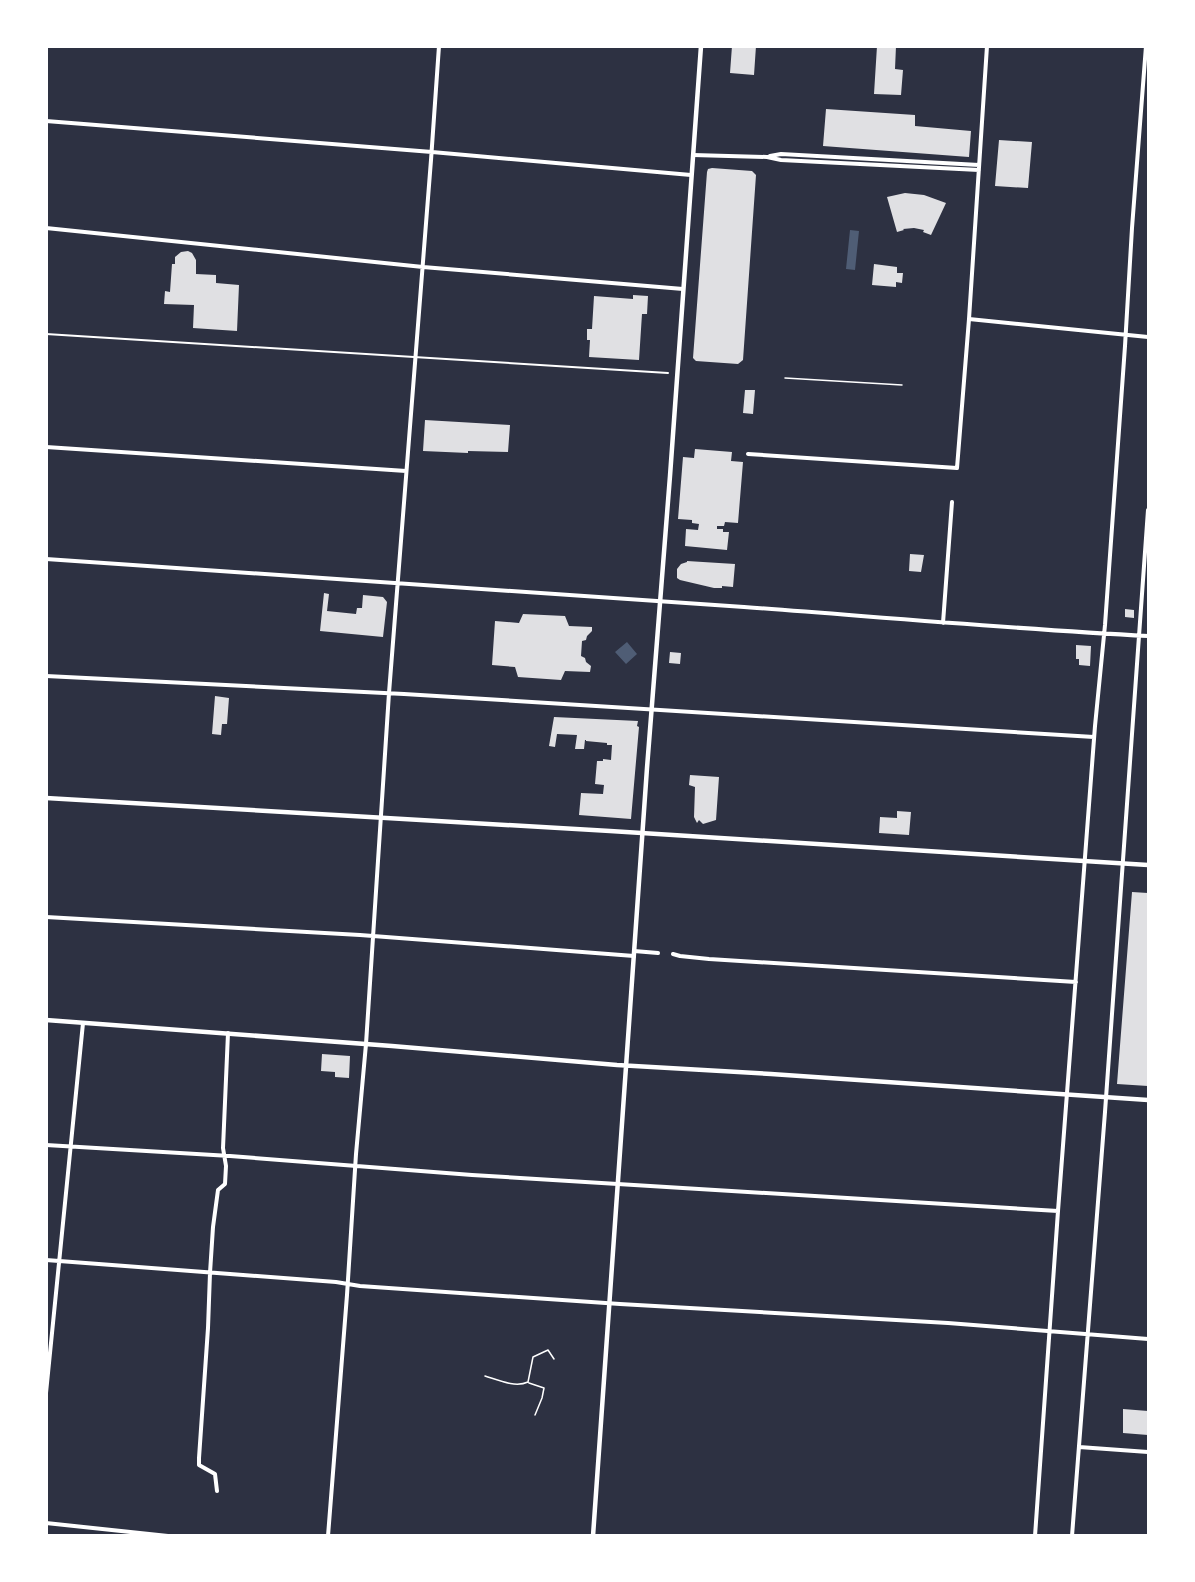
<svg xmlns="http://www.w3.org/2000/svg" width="1195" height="1582" viewBox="0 0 1195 1582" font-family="Georgia,serif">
  <rect width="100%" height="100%" fill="#2d3142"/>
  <path fill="#4f5d75" d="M850 230 859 231 855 270 846 269Z
    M627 642 637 654 626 664 615 652Z"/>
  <path fill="#e0e0e3" d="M732 46H756L754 75 730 73Z
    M877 46H896L895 69 903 70 901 95 874 94Z
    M826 109 915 115V126L971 131 969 157 823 146Z
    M999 140 1032 142 1028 188 995 186Z
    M712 168 752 171 756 175 743 360 738 364 696 361 693 358 707 172 708 169Z
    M905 193 924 195 946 203 931 235 923 232 924 230 914 228 903 229 904 230 897 232 887 197Z
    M188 251 192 253 196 260V274L216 275V283L239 285 237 331 193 328 194 305 164 304 165 291 170 292 172 264H175V257L181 252Z
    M874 264 897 267V273H903L902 283 896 282V287L872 285Z
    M633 295 648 296 647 314H642L639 360 589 357 590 340H587V329H592L594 296 633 299Z
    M745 390H755L753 414 743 413Z
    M425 420 510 425 508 452 468 451V453L423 451Z
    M695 449 732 452 731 461 743 462 738 523 725 522 724 526H717V529H723V532H729L727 550 685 546 686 529 698 530 699 524 692 523V520L678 519 683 457 694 458Z
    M910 554 924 555 921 572 909 571Z
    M687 561 735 564 733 587 722 586V588H714L680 580 677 578V569L681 564 687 562Z
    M324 593 329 594 327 611 356 614 357 608H362L363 595 383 597 387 602 383 637 320 631Z
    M1125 609 1134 610V618L1125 617Z
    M523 614 565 616 569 626 592 627V631L587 636 586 640 582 641 581 656 585 658 586 662 591 666 590 672 565 671 561 680 518 677 515 667 492 665 495 621 519 623Z
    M1076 645 1091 646 1090 666 1079 665V659H1076Z
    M670 652 681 653 680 664 669 663Z
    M215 696 229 698 227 724H222L221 735 212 734Z
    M554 717 638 721 637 726 639 727 631 819 579 815 581 793 603 794 604 785 595 784 597 761H603V759L611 760 612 745H607V743L586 741V740H585L584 749H575L577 735 557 734 555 747 549 746Z
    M690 775 719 777 716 820 703 824 699 820 697 823 694 817 695 787 689 785Z
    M897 811 911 812 909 835 879 833 880 817 897 818Z
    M1132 892 1148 893V1086L1117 1084Z
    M322 1054 350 1056 349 1078 335 1077V1072L321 1071Z
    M1123 1409 1148 1411V1435L1123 1433Z"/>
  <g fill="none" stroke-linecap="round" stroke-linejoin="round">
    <path stroke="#fff" stroke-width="1.5" d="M785 378 902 385
      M485 1376C498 1380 515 1388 528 1382L533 1357 548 1350 554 1359
      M529 1383 544 1388 542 1398 535 1415"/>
    <path stroke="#fff" stroke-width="2" d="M46 334 668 373"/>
    <path stroke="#fff" stroke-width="4" d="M46 121 432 152 691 175
      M693 155 767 157 781 160 979 170
      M770 156 781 154 979 165
      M46 228 423 267 683 289
      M969 319 1148 337
      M46 447 406 471
      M748 454 957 468 969 319 987 46
      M46 559C279 576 512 591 744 607 879 617 1014 629 1148 636
      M943 623 952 502
      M46 676 404 694 1094 737
      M46 917 360 935 634 956
      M634 951 658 953
      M673 954 680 956 709 959 1076 982
      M46 1145 230 1156 472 1175 1058 1211
      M46 1260 336 1282 360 1286 620 1304 948 1323 1148 1339
      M46 1393 83 1023
      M1079 1447 1148 1452
      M217 1491 215 1474 199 1465V1458L208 1328 210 1273 213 1227 218 1190 225 1184 226 1166 223 1148 228 1033
      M46 1523 168 1536
      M328 1536 347 1295 356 1154 366 1044 389 693 431 160 439 46
      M1035 1536 1058 1211 1095 726 1105 625 1125 346 1132 228 1146 46
      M1072 1536 1105 1112 1148 510"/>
    <path stroke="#fff" stroke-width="4.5" d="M46 1020 392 1046 617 1065 771 1074 1148 1100
      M593 1536 647 768 670 476 701 46"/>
    <path stroke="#fff" stroke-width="4.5" d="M46 798 610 831 1148 865"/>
  </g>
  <rect width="1195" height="1582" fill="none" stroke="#ffffff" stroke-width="96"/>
</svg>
